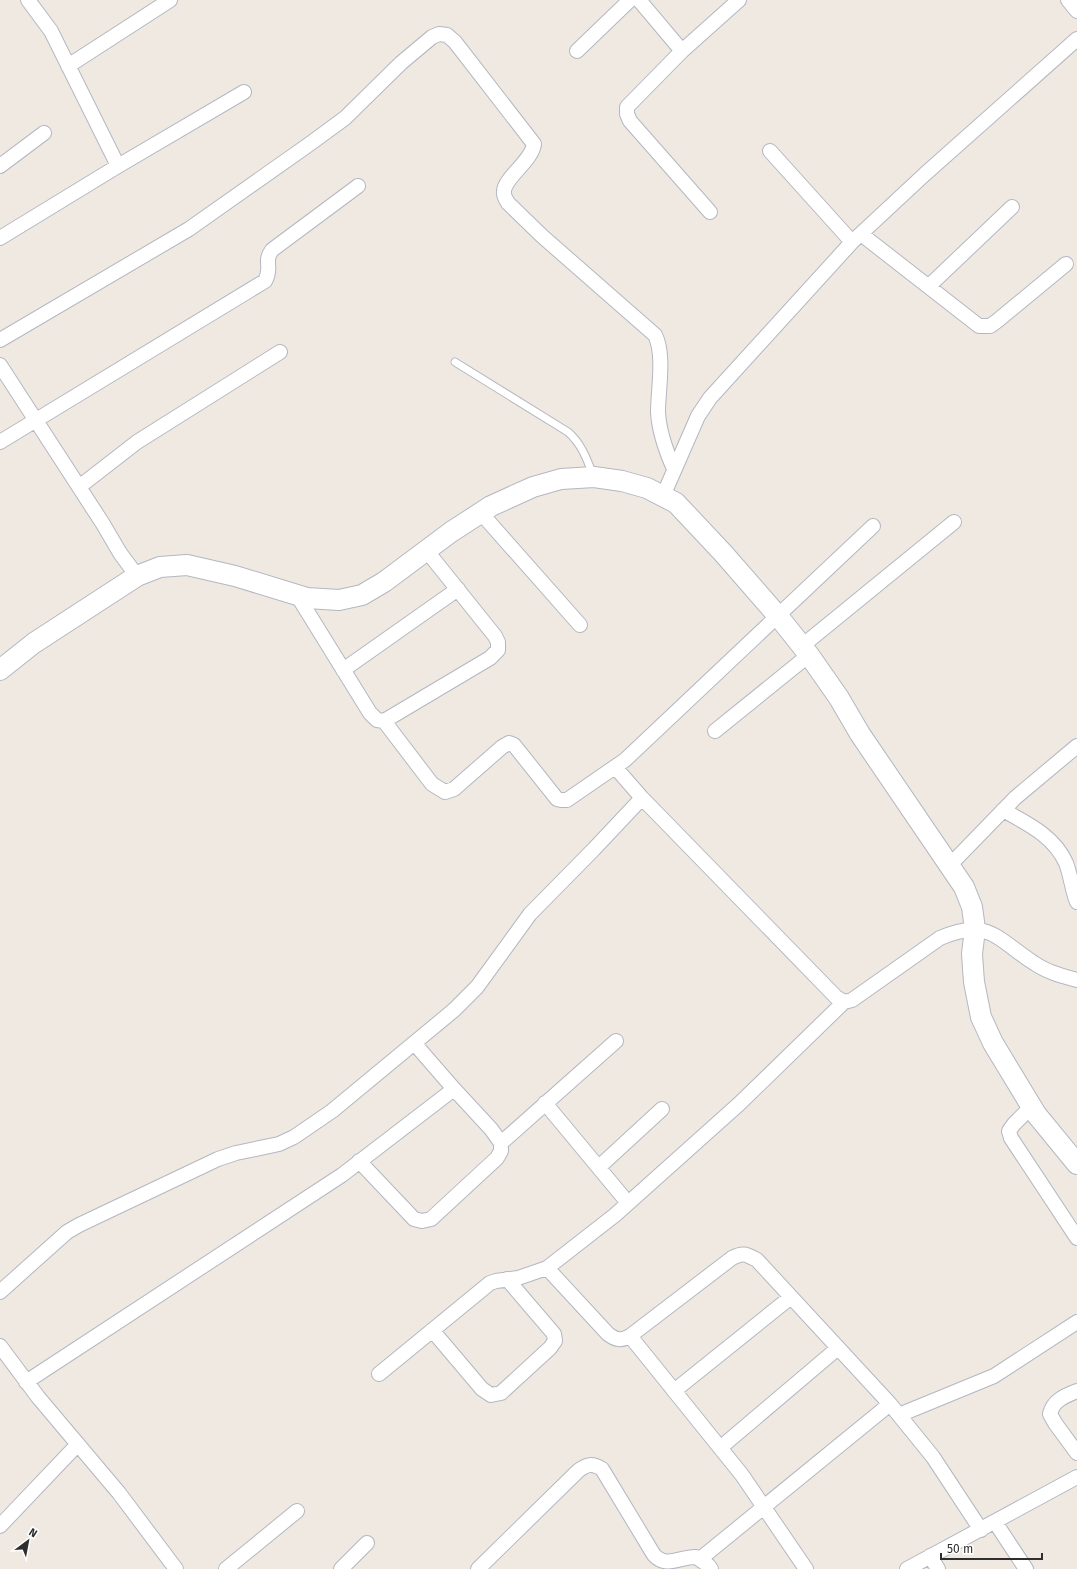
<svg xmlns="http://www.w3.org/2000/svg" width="1077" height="1569" viewBox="0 0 1077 1569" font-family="'Fira Sans',sans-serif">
  <rect width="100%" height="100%" fill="#efe9e1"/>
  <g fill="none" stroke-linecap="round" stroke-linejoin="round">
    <g stroke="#b4b7c1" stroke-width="9">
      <path id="lane" d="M455 362 568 432C581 443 587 459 593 475"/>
    </g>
    <g stroke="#b4b7c1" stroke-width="16">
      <path id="street" d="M28 0 51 31 118 166
        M639 0 682 51
        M1068 0 1077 11
        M577 51 630 0
        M68 66 170 0
        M770 151 852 242
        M0 166 44 133
        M710 212 630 121 627 114V107L682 51 739 0
        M861 234 979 326H990L997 321 1066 264
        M0 238 118 166 244 92
        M929 286 1012 207
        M0 340 189 229 311 143 345 118 401 63 432 37 439 34 447 35 455 42 534 144C532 161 505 177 504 191 503 196 506 199 508 203L542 236 655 335C665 355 658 390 658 412 659 432 666 451 674 469
        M0 365 103 524 120 553 137 576
        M0 442 265 281C273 267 263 262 272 250L358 186
        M79 487 137 442 280 352
        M663 496 698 416 710 398 852 242 925 174 1077 39
        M481 513 580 625
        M297 595 370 713 377 720 384 721 490 658 498 650V642L495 636 426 550
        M802 646 954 522
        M343 670 458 589
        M384 721 432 784 445 792 454 789 502 747 509 743 514 745 557 799 561 800H567L625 760 873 526
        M715 731 809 655
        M615 767 642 798 836 997 844 1002 852 1000 940 938C988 917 997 939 1034 963 1047 972 1062 976 1077 980
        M1003 810C1028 824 1054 836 1066 863 1071 876 1072 890 1077 902
        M950 865 1015 798 1077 746
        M545 1103 628 1203
        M1031 1107 1014 1124 1009 1131 1011 1138 1077 1238
        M501 1143 616 1041
        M359 1161 414 1219 422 1221 431 1219 497 1158 501 1151V1143L491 1129 454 1089 414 1043
        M599 1167 662 1109
        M547 1268 608 1334C616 1340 621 1341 630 1336L732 1258C743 1252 746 1254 757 1260L890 1404 933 1457 981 1530
        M0 1292 67 1232 79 1225 218 1159 236 1153 279 1144 294 1137 332 1111 454 1010 477 987 530 914 594 849 642 798
        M432 1330 482 1389 491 1395 501 1393 550 1348 555 1341 554 1334 507 1279
        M630 1336 742 1475 806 1569
        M0 1346 38 1397 119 1493 176 1569
        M379 1374 490 1283 496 1281 518 1278 547 1268 615 1215 739 1104 844 1002
        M26 1382 342 1175 454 1089
        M674 1391 791 1297
        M1077 1391C1065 1396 1053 1400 1050 1414L1055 1423 1077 1453
        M899 1415 994 1376 1077 1322
        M720 1448 838 1348
        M995 1522 1026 1569
        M0 1526 78 1444
        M930 1556 938 1569
        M700 1559 890 1404
        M226 1569 297 1511
        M341 1569 367 1543
        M478 1569 578 1471C587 1464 592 1463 602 1469L654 1555C667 1569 681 1556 696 1557L708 1565 711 1569
        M907 1569 1077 1477"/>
    </g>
    <g stroke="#b4b7c1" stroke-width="22">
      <path id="secondary" d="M0 670 34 643 137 576 160 567 187 565 235 576 307 598 339 600 362 595 384 582 451 532 491 506 533 487 561 479 594 477 622 481 647 488 676 503 723 553 778 616 809 655 839 698 860 734 964 887 972 907 975 929 972 954 974 982 981 1017 993 1043 1036 1114 1077 1164"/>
    </g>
    <use href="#lane" stroke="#fff" stroke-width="7"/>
    <use href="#street" stroke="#fff" stroke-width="14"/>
    <use href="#secondary" stroke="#fff" stroke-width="20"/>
  </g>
  <g transform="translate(28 1541) rotate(32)" stroke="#ffffff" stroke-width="3" paint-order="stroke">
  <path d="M0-3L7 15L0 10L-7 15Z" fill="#2e2e2e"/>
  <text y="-6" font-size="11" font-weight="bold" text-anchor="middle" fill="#2e2e2e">N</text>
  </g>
  <path d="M941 1553v6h101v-6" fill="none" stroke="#2e2e2e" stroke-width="2"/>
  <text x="947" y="1553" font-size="12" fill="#2e2e2e" stroke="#ffffff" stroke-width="3" paint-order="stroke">50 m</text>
</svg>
